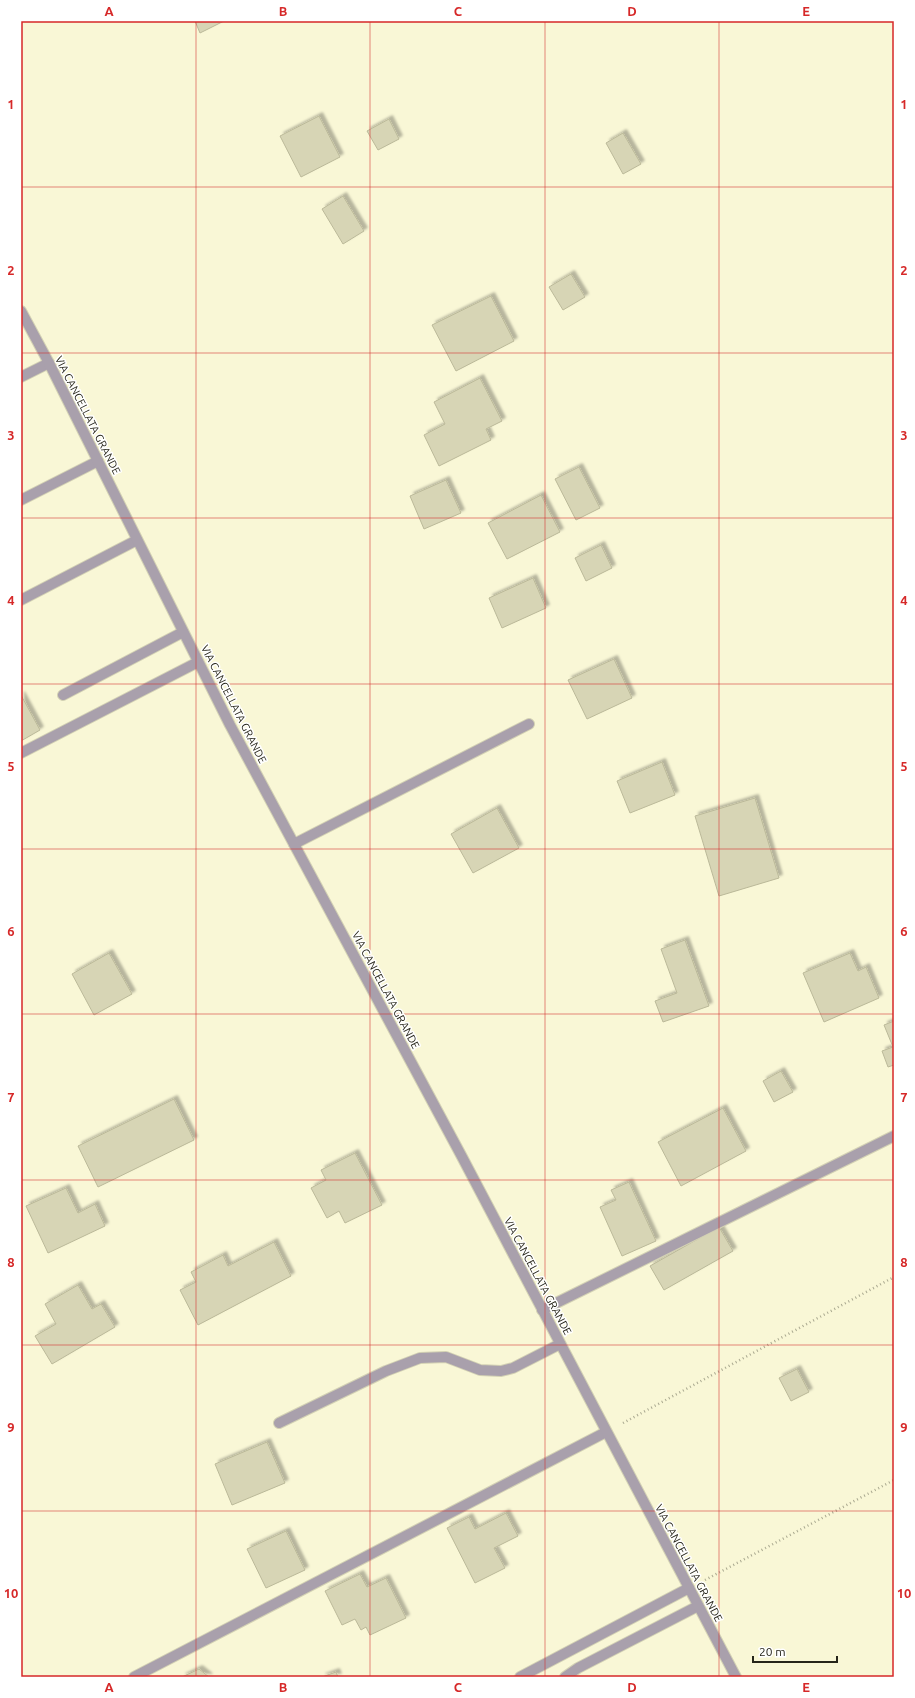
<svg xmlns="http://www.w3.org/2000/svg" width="915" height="1698" viewBox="0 0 915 1698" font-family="Ubuntu,sans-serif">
  <defs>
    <filter id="shadow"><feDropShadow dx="3.5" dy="-3.5" stdDeviation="1" flood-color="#0004"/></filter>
  </defs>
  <rect width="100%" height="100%" fill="#f9f7d6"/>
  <path fill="#d7d5b5" stroke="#bbb999" filter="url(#shadow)" d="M195 21H224L200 33Z
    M319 116 340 157 301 177 280 136Z
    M389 119 399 139 378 150 367 131Z
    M623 133 641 164 623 174 606 143Z
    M343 196 364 231 343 244 322 209Z
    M571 274 585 297 563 310 549 287Z
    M491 296 514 341 456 371 432 325Z
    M480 378 502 421 486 429 491 440 439 466 424 435 445 424 434 402Z
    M579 467 600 508 576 520 555 479Z
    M446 480 461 513 424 529 410 496Z
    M541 495 560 532 507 559 488 523Z
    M601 545 612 568 586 581 575 558Z
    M533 578 546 608 502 628 489 598Z
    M614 659 632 698 587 719 568 680Z
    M21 695 40 730 21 741Z
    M662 762 675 795 630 813 617 781Z
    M755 798 779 878 719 896 695 816Z
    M497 808 519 848 473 873 451 834Z
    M685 940 709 1006 663 1022 655 1001 677 993 661 949Z
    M109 953 132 994 94 1015 72 974Z
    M850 953 858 971 866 967 879 998 824 1022 803 973Z
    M894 1021V1065L888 1067 882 1051 893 1047 884 1025Z
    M781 1071 793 1092 774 1102 763 1081Z
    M174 1099 194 1140 98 1187 78 1146Z
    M723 1108 746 1151 681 1186 658 1142Z
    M355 1153 382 1205 345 1223 339 1211 327 1218 311 1188 326 1180 321 1170Z
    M629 1182 656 1241 622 1256 600 1207 616 1200 611 1190Z
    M66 1188 78 1213 95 1204 105 1226 48 1253 26 1206Z
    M719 1227 733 1251 664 1290 650 1266Z
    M274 1242 291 1276 198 1325 180 1290 196 1282 191 1272 223 1255 228 1266Z
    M78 1285 92 1309 101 1304 115 1327 52 1364 35 1336 56 1324 45 1304Z
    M797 1369 809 1392 791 1401 779 1378Z
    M267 1442 285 1483 232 1505 215 1464Z
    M506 1513 518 1536 494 1548 505 1568 475 1583 447 1528 469 1517 475 1529Z
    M286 1531 305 1570 266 1588 247 1549Z
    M360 1574 367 1587 386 1578 406 1618 370 1635 366 1627 361 1630 355 1619 342 1625 325 1591Z
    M199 1669 209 1677H182Z
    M336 1672 338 1677H322Z"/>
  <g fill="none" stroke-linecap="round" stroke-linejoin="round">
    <g stroke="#d3d1b4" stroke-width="12">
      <path id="service" d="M21 377 49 363
        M21 500 98 461
        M21 600 137 540
        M63 695 183 632
        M21 753 198 662
        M294 844 529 724
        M542 1310 894 1136
        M279 1423 386 1371 420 1358 446 1357 480 1370 501 1371 513 1368 560 1344
        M134 1677 606 1432
        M520 1677 689 1588
        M565 1677 578 1668 698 1606"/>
    </g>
    <g stroke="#d3d1b4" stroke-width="12">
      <path id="minor" d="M21 311 49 363 230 725 461 1155 736 1677"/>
    </g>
    <path stroke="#aaa990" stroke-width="2.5" stroke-dasharray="1 3" stroke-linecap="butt" d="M623 1423 894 1277
      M705 1580 894 1480"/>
    <use href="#service" stroke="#a9a0ac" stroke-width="10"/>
    <use href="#minor" stroke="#a9a0ac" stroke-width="10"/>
  </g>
  <path fill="none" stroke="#d62828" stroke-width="1" stroke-opacity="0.55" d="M196 21V1677M370 21V1677M545 21V1677M719 21V1677M21 187H894M21 353H894M21 518H894M21 684H894M21 849H894M21 1014H894M21 1180H894M21 1345H894M21 1511H894"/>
  <g text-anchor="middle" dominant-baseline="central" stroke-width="3" stroke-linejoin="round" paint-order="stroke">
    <g font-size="11" fill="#262519" stroke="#fff">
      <text transform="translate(88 415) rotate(63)">VIA CANCELLATA GRANDE</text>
      <text transform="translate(234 704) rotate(63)">VIA CANCELLATA GRANDE</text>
      <text transform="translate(386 990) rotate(62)">VIA CANCELLATA GRANDE</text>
      <text transform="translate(538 1276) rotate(62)">VIA CANCELLATA GRANDE</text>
      <text transform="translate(689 1563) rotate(62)">VIA CANCELLATA GRANDE</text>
    </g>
  </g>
  <rect width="915" height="1698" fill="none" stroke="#ffffff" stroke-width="44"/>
  <path d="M753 1656v6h84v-6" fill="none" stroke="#262519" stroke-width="2"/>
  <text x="759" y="1656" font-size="12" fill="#262519" stroke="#ffffff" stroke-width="3" paint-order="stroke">20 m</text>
  <rect x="22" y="22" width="871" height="1654" fill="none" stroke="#d62828" stroke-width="1.5"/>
  <g font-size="13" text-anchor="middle" font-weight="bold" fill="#d62828">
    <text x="109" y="16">A</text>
    <text x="283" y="16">B</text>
    <text x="458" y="16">C</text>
    <text x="632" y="16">D</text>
    <text x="806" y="16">E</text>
    <text x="11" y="109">1</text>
    <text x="904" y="109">1</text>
    <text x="11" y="275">2</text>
    <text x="904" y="275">2</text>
    <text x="11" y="440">3</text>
    <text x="904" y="440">3</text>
    <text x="11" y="605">4</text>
    <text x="904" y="605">4</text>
    <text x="11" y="771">5</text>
    <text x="904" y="771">5</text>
    <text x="11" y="936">6</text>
    <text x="904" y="936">6</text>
    <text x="11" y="1102">7</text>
    <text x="904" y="1102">7</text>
    <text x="11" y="1267">8</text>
    <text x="904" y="1267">8</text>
    <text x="11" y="1432">9</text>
    <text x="904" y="1432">9</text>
    <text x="11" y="1598">10</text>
    <text x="904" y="1598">10</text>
    <text x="109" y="1692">A</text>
    <text x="283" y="1692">B</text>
    <text x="458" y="1692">C</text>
    <text x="632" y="1692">D</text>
    <text x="806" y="1692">E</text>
  </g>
</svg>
